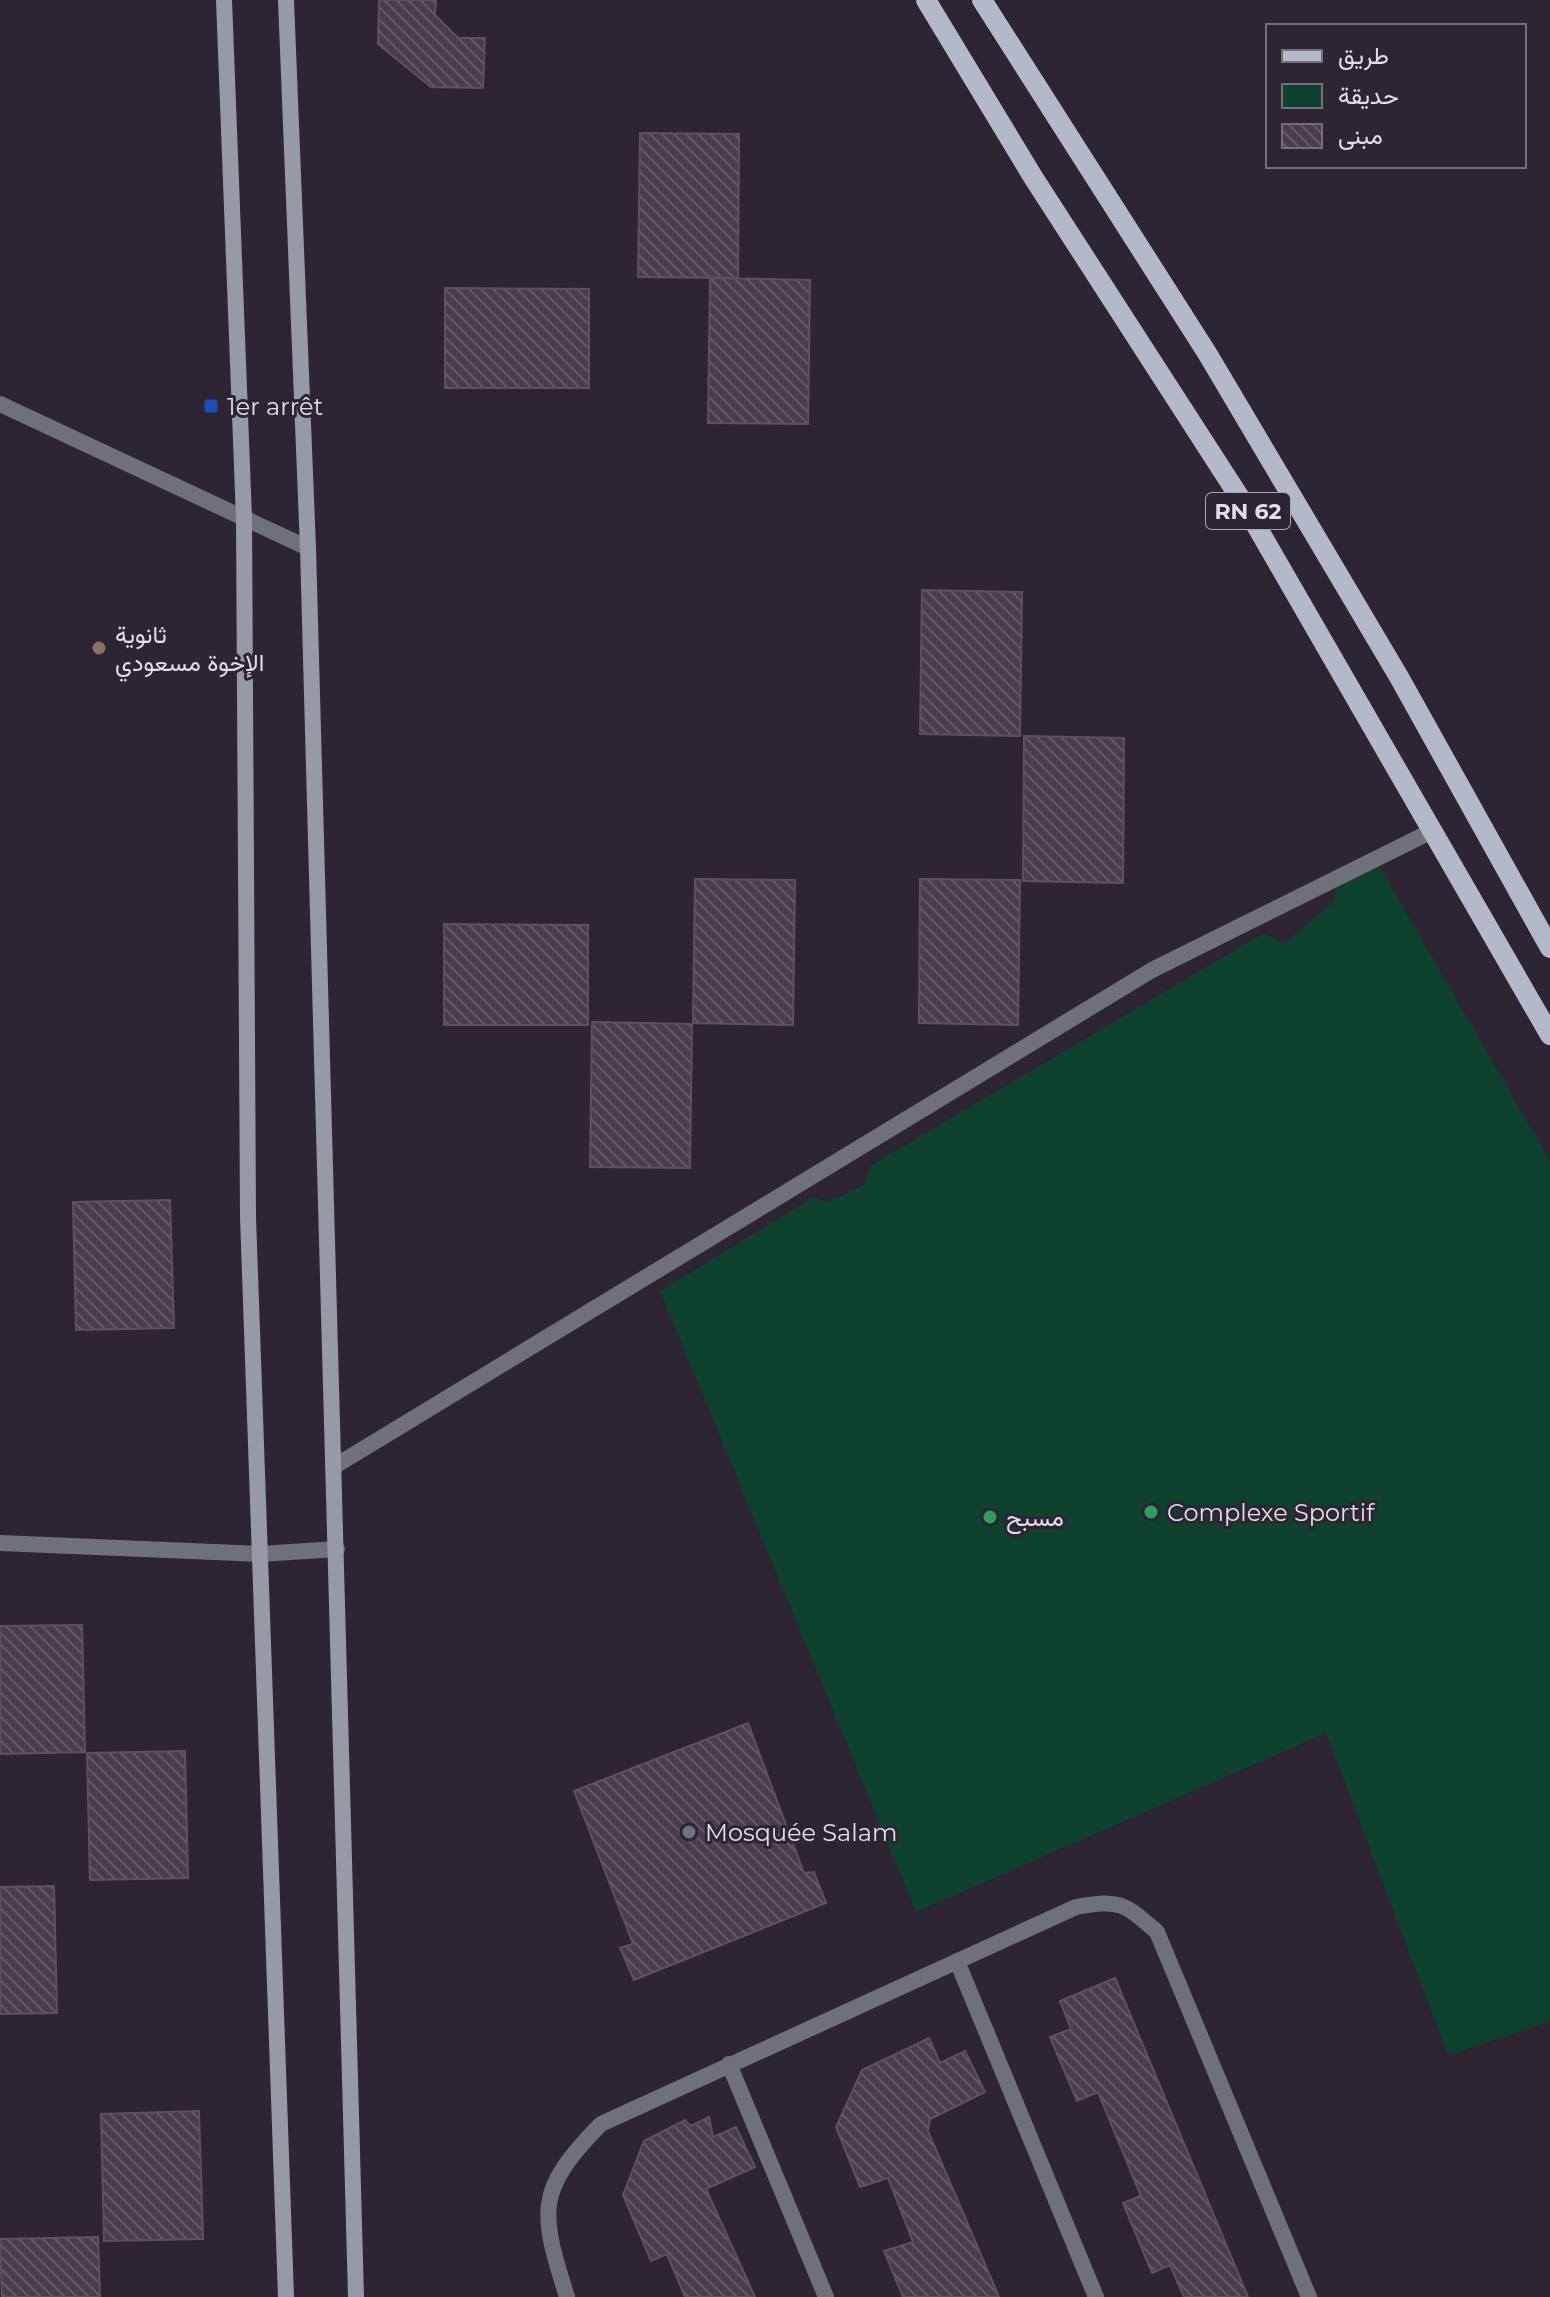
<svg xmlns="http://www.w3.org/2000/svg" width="1550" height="2297" viewBox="0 0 1550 2297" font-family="Montserrat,Vazirmatn,sans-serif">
  <defs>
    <pattern id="building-back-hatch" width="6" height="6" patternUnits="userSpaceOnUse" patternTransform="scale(2)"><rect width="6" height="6" fill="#473d4c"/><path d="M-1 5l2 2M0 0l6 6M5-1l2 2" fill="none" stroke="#615966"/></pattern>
  </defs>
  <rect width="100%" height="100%" fill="#2e2533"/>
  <path fill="#0e412e" d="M1379 865 1550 1161V2021L1448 2055 1326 1733 916 1912 660 1291 814 1197 829 1202 865 1184 870 1166 1264 933 1284 944 1334 901 1337 884Z"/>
  <path fill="url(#building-back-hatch)" stroke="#5c5161" stroke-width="2" d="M379 0H436L435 15 458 38H485L483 88 431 87 378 44Z
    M640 133 739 134 738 278 638 277Z
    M710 278 810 280 808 424 708 423Z
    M445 288 589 289V388H445Z
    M922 590 1022 592 1020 736 920 734Z
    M1024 736 1124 738 1123 883 1023 881Z
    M695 879 795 880 793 1025 693 1023Z
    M920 879 1020 880 1018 1025 919 1023Z
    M444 924 588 925V1025H444Z
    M592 1022 692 1024 690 1168 590 1167Z
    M170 1200 174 1328 76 1330 73 1202Z
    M82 1625 85 1752 0 1754V1626Z
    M748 1723 804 1873 814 1872 826 1903 634 1980 620 1948 633 1944 574 1791Z
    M185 1751 188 1878 90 1880 87 1753Z
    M54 1886 57 2013 0 2014V1887Z
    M1115 1978 1248 2297H1184L1170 2265 1152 2273 1123 2203 1141 2196 1098 2092 1077 2101 1050 2037 1071 2029 1060 2001Z
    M929 2038 940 2063 965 2051 985 2092 930 2119 928 2131 999 2297H903L884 2251 913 2242 888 2178 860 2187 836 2127 862 2070Z
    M199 2111 203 2239 104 2241 101 2114Z
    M709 2117 713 2137 736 2127 755 2167 706 2189 755 2297H685L667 2254 651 2261 623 2195 644 2141 685 2120 691 2126Z
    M98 2237 100 2297H2L0 2239Z"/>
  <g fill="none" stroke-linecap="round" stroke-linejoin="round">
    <path stroke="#6f7179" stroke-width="16" d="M0 404 308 548
      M335 1466 1152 970 1432 831
      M0 1543 260 1554 337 1549
      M957 1961 1096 2297
      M729 2064 826 2297
      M567 2297C540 2211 535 2191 601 2124L1076 1907C1120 1899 1124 1903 1157 1932L1309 2297"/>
    <path stroke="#969aa6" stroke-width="16" d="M224 0 244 518 248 1217 286 2297
      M286 0 308 548 356 2297"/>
    <path stroke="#b4b9ca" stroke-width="20" d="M926 0 1033 177 1242 501 1550 1035
      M982 0 1207 353 1399 677 1550 948"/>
  </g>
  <rect fill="#1a4fb4" stroke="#2e2533" stroke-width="3" x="203" y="398" width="16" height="16" rx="4"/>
  <circle fill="#8d6e63" stroke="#2e2533" stroke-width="3" cx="99" cy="648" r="8"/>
  <g fill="#2e9e5b" stroke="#2e2533" stroke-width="3">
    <circle cx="1151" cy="1512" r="8"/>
    <circle cx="990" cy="1517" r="8"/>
  </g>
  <circle fill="#6b7280" stroke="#2e2533" stroke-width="3" cx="689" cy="1832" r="8"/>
  <g text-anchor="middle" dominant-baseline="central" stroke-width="6" stroke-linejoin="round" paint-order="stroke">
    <rect fill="#2e2533" stroke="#ada6b0" stroke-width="2" x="1206" y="493" width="84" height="36" rx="6"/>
    <g font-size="22" font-weight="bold" fill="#e3dde6">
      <text x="1248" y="511">RN 62</text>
    </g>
    <g font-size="24" fill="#e3dde6" stroke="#2e2533" text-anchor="start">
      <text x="227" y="406">1er arrêt</text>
      <text x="115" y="634">ثانوية<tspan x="115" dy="28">الإخوة مسعودي</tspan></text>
      <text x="1167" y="1512">Complexe Sportif</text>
      <text x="1006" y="1517">مسبح</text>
      <text x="705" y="1832">Mosquée Salam</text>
    </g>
  </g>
  <rect x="1266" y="24" width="260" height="144" fill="#2e2533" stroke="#766f7b" stroke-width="2"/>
  <rect x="1282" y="50" width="40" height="12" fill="#b4b9ca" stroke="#766f7b" stroke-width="2"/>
  <text x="1338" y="64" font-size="24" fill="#e3dde6">طريق</text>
  <rect x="1282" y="84" width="40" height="24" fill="#0e412e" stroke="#766f7b" stroke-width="2"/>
  <text x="1338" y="104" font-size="24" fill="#e3dde6">حديقة</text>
  <rect x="1282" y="124" width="40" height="24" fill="url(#building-back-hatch)" stroke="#766f7b" stroke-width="2"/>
  <text x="1338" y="144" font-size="24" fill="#e3dde6">مبنى</text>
</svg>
